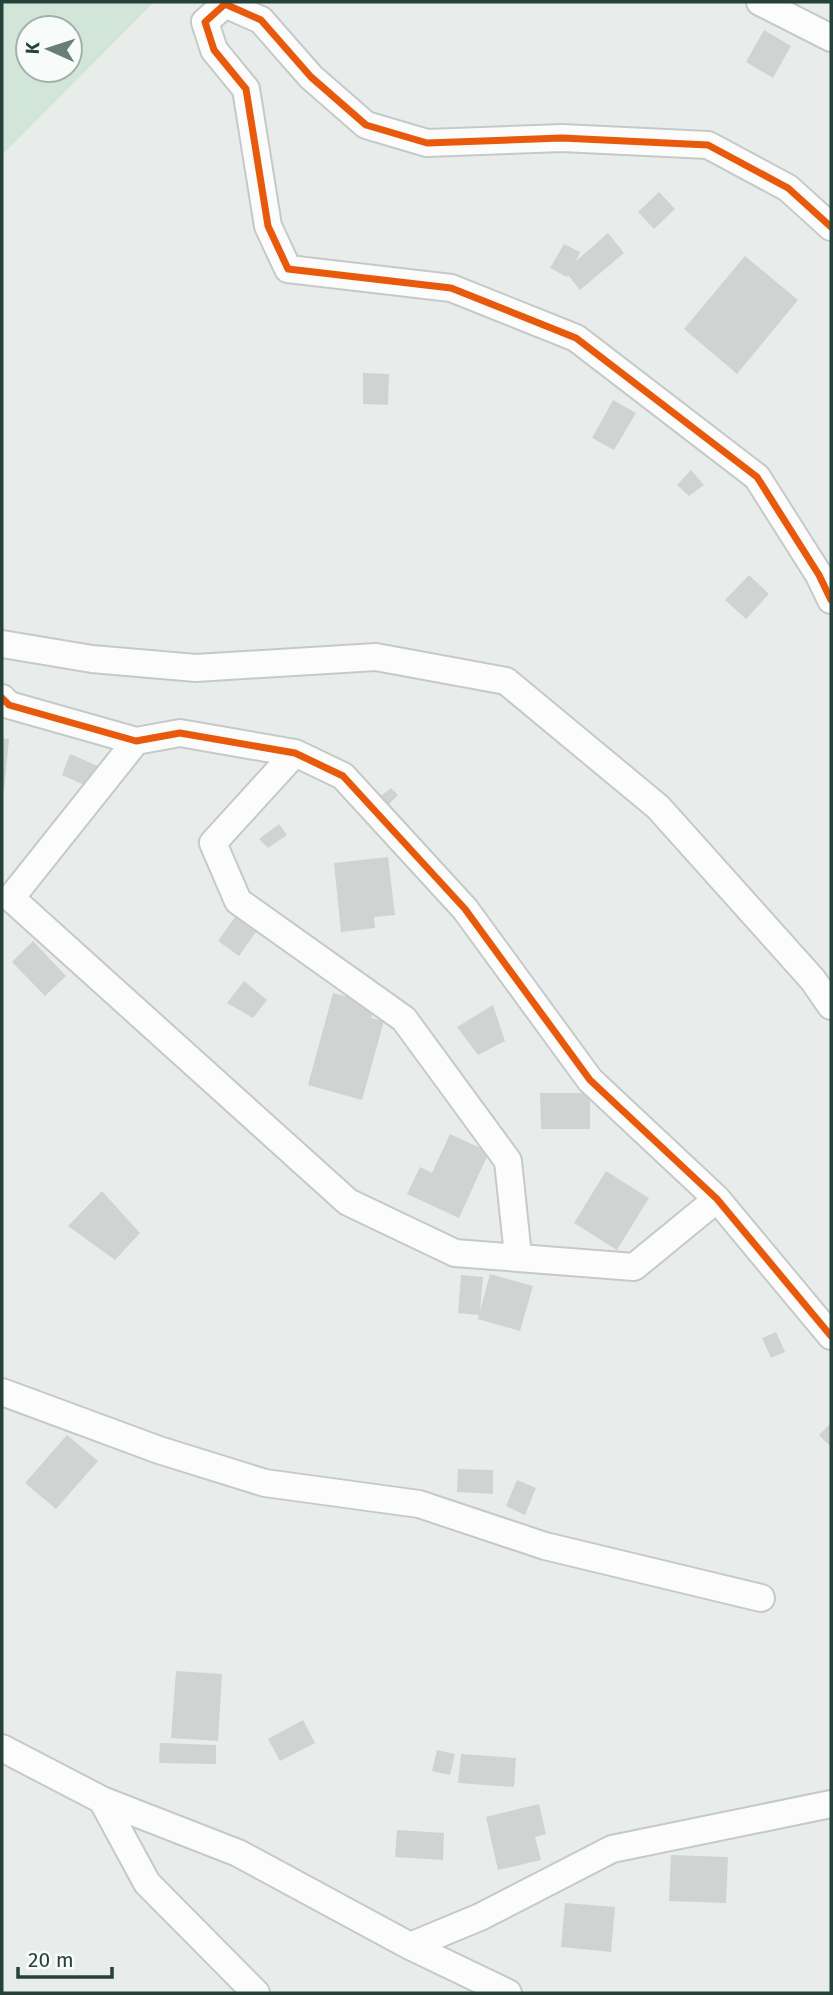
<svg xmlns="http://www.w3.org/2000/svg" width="833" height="1995" viewBox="0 0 833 1995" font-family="'Fira Sans',sans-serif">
  <rect width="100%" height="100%" fill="#e8edeb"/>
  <path fill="#d1e6d8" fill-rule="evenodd" d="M2 2H154L2 155ZM28 28H70V70H28Z"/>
  <path fill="#cfd4d2" d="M764 30 791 46 773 78 746 62Z
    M659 192 675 209 654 229 638 212Z
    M608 233 624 253 580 290 568 275 567 277 550 268 564 244 580 252 576 261Z
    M745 256 798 300 737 374 684 329Z
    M363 373 389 374 388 405 363 404Z
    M613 400 636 413 614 450 592 438Z
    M691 470 704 485 689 496 677 485Z
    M749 575 769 594 746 619 725 600Z
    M2 738 9 739 4 791H2Z
    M70 754 98 766 89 787 62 775Z
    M391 788 398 795 387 806 377 799Z
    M279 824 287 835 268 848 259 839Z
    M388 857 395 915 374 917 375 928 341 932 334 863Z
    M235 917 256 932 239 956 218 941Z
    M33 941 66 976 45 996 12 962Z
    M244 981 267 1000 253 1018 227 1003Z
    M333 993 375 1004 371 1018 384 1021 362 1100 308 1085Z
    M493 1005 505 1041 478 1055 457 1027Z
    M540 1093H590V1129H541Z
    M450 1134 489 1152 459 1218 407 1194 420 1167 432 1173Z
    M606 1171 649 1198 617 1250 574 1223Z
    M102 1191 140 1233 115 1260 68 1226Z
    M490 1274 533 1286 520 1331 478 1319 479 1315 458 1313 461 1275 483 1277 480 1311Z
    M776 1332 785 1352 771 1358 762 1338Z
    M831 1423V1447L819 1435Z
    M67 1435 98 1461 56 1509 25 1483Z
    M458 1469 493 1470V1494L457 1492Z
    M517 1480 536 1488 525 1515 506 1506Z
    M176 1671 222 1674 218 1741 171 1738Z
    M303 1720 315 1743 280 1761 268 1739Z
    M160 1743 216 1745V1764L159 1763Z
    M437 1750 455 1754 450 1775 432 1771Z
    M461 1754 516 1758 514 1787 458 1783Z
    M539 1804 546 1834 535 1837 541 1860 498 1870 486 1817Z
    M397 1830 444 1833 443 1860 395 1857Z
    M671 1855 728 1857 726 1903 669 1901Z
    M565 1903 615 1907 611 1952 561 1947Z"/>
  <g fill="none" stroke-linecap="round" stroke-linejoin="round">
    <g stroke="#c5cac8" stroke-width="30">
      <path id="minor" d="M760 2 831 38
        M831 227 788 188 708 145 562 138 427 143 366 125 311 77 261 20 225 4 205 22 214 50 246 89 268 226 288 269 451 288 576 338 757 477 819 575 831 600
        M2 644 92 659 196 668 376 657 506 681 658 807 813 980 831 1006
        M2 698 9 705 136 741 180 733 295 753 343 776 465 909 590 1080 717 1199 831 1336
        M136 741 11 898 348 1202 455 1253 634 1267 717 1199
        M295 753 213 843 238 901 404 1019 508 1161 518 1256
        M2 1392 159 1450 265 1483 419 1504 545 1546 761 1598
        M2 1748 102 1800 238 1853 410 1946 508 1993
        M102 1800 147 1883 256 1993
        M410 1946 480 1917 612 1849 831 1804"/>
    </g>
    <use href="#minor" stroke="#fcfcfc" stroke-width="26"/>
    <g stroke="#f7fbf9" stroke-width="11">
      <path id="cycleway" d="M831 227 788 188 708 145 562 138 427 143 366 125 311 77 261 20 225 4 205 22 214 50 246 89 268 226 288 269 451 288 576 338 757 477 819 575 831 600
        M2 698 9 705 136 741 180 733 295 753 343 776 465 909 590 1080 717 1199 831 1336"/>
    </g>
    <use href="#cycleway" stroke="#e8590c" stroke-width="7"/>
  </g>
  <rect width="833" height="1995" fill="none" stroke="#24423a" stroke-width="7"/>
  <g transform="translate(49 49) rotate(273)"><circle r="33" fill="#f7fbf9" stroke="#a3b1ad" stroke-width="2"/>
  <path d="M0-5L12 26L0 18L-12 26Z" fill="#697e78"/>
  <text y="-10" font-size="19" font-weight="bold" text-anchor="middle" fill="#24423a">K</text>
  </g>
  <path d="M18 1967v10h94v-10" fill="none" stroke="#24423a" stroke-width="3.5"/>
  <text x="28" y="1967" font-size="21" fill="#24423a" stroke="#f7fbf9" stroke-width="5" paint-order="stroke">20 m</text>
</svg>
